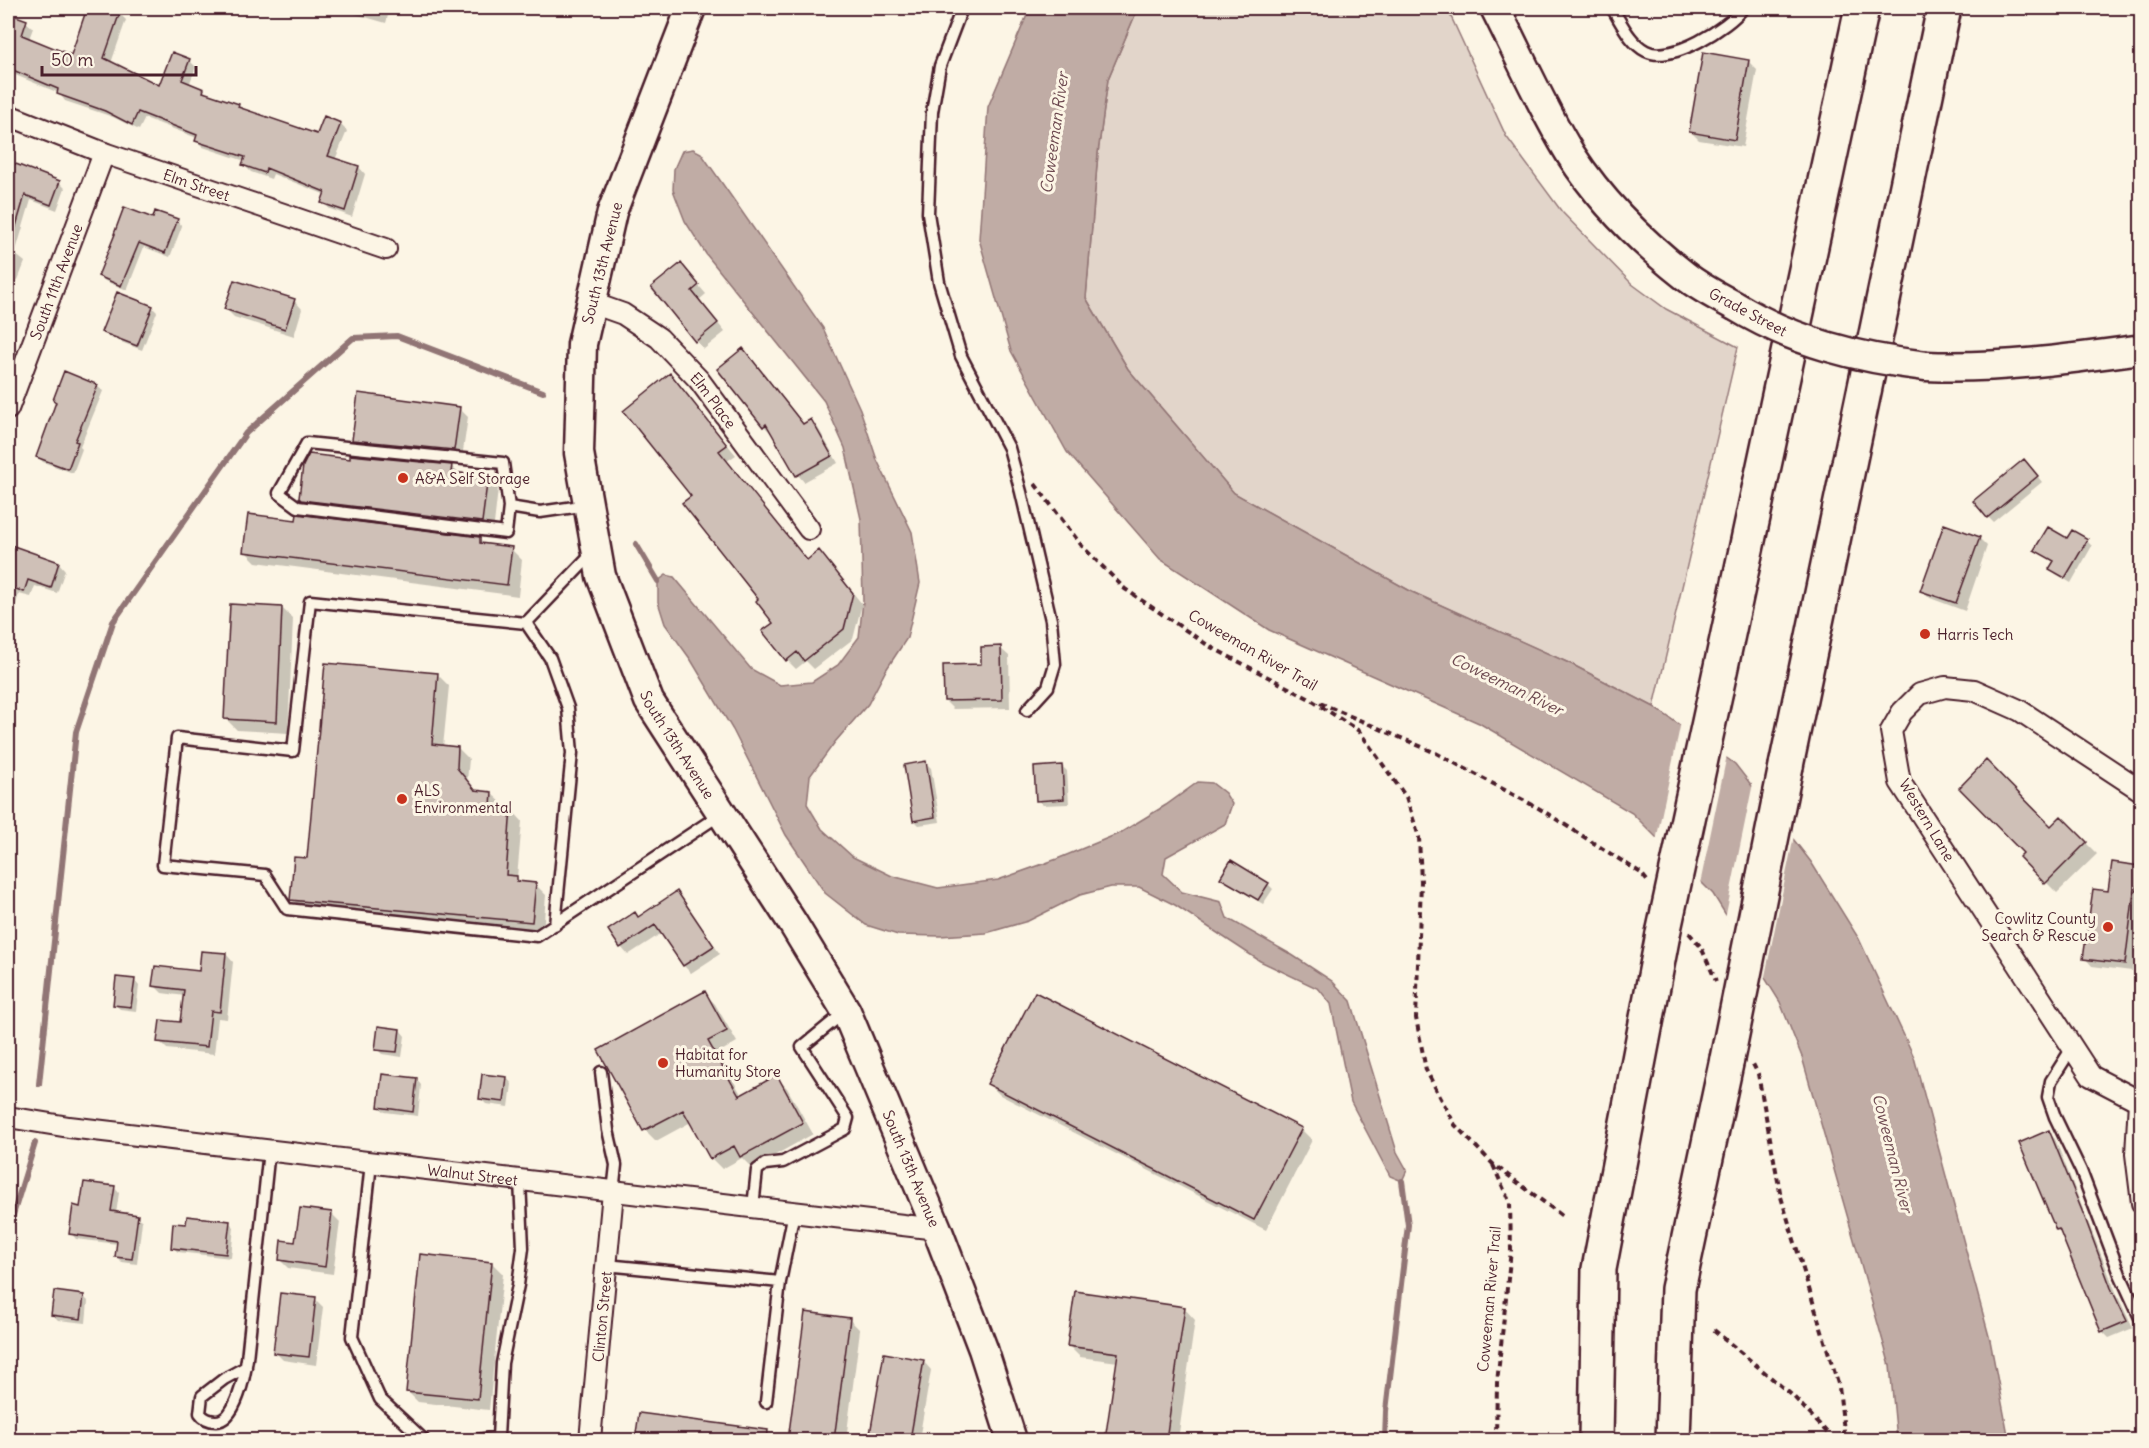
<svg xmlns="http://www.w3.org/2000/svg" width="2149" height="1448" viewBox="0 0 2149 1448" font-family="Delius,sans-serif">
  <rect width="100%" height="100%" fill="#fcf5e5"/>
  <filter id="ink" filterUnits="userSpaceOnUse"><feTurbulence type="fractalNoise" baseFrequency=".0167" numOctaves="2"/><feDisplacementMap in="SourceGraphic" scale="12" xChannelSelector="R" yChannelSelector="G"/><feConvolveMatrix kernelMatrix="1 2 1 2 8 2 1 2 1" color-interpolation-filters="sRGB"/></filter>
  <g filter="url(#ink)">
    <path fill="#e2d5ca" stroke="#967a7a" stroke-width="1.5" d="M1138 8H1447L1506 136 1562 212 1632 284 1666 309 1738 347 1654 707 1571 664 1412 592 1234 493 1128 369 1086 298 1098 153 1108 79Z"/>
    <path fill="#c0aca5" stroke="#917474" stroke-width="1.5" d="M1030 8H1138L1108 79 1098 153 1086 298 1128 369 1234 493 1412 592 1571 664 1654 707 1735 764 1811 862 1859 939 1914 1057 1990 1340 2009 1440H1897L1890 1366 1802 1057 1780 1002 1713 894 1632 813 1479 723 1269 630 1160 559 1067 452 1011 351 979 239 988 107Z
      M693 149 701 153 823 328 860 409 877 460 912 532 920 583 907 638 886 670 868 704 835 742 810 776 807 804 822 829 853 857 892 876 938 888 998 880 1057 859 1120 833 1166 805 1198 782 1212 783 1225 793 1232 804 1225 824 1166 857 1163 874 1182 892 1221 902 1227 918 1292 955 1332 981 1351 1001 1397 1152 1407 1170 1402 1181 1390 1176 1351 1102 1331 1004 1319 989 1260 961 1175 905 1139 887H1111L1080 895 1028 921 986 933 940 936 898 935 866 925 825 893 786 835 733 730 691 660 665 624 658 602V581L666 575 674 577 751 669 780 685 812 682 838 665 859 637 863 601 861 519 845 448 824 401 706 254 685 221 673 190 674 169 682 151Z"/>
    <path fill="#fcf5e5" d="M1681 722 1727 755 1700 884 1656 841Z
      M1753 783 1794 836 1764 981 1725 919Z"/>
    <path fill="#0003" d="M89 8H103L119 13 126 20 111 63 160 87 173 54 190 61 196 67 189 85 204 91 208 95 239 105 245 111 318 135 340 124 347 131 335 160 359 167 365 174 352 217 330 209 323 203 326 195 273 174 271 179 251 172 244 165 245 161 203 147 196 140 197 138 145 118 139 130 113 117 65 101 59 93 8 72V15L26 22 33 28 29 39 71 57Z
      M350 8H390L386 23 355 14Z
      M1748 61 1757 70 1743 147 1699 140 1691 132Z
      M8 163 59 182 65 188 57 210 31 200 15 254 25 262 18 280 16 279 8 310Z
      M154 220H177L182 226 170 257 144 247 127 290 105 281 100 276Z
      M681 265 706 294 699 300 725 332 704 349 696 341Z
      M294 300 302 309 294 336 234 317 226 309Z
      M152 307 157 312 142 350 108 337 103 331Z
      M719 369 804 425 811 421 818 428 838 463 804 482 798 475 772 432 771 433 764 426Z
      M670 375 736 455 727 461 808 561 828 562 862 604 853 639 814 669 806 661 796 669 787 660 775 623 693 496Z
      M97 386 103 391 80 447 82 449 73 473 43 462 37 456Z
      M459 408 468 417 462 458 362 448 354 440Z
      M351 461 452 467 459 474 487 478 498 489 493 533 311 509 300 498Z
      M2029 466 2042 482 1993 522 1988 517Z
      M1979 538 1987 546 1965 611 1930 598 1922 590Z
      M480 539 486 546 511 549 522 560 518 596 256 562 245 551Z
      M2068 540 2087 541 2092 546 2071 583 2056 574 2051 569 2055 563 2036 550Z
      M8 546 59 563 65 570 57 593 35 586 31 597 19 594 8 632Z
      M282 608 293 619 288 733 237 730 226 719Z
      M1000 648 1009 656 1010 708 953 709 945 701Z
      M438 675 449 686 443 747 458 748 469 759 467 781 477 792 491 793 503 804 502 809H511L522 821 517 878 522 883 535 884 546 895 543 933 303 910 292 899 308 860Z
      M926 763 931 768 940 822 919 825 914 820Z
      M1062 766 1067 771 1069 804 1043 805 1037 800Z
      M2061 818 2097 854 2057 893 2021 857Z
      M2140 867 2142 869V898L2132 971 2092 966 2085 958 2109 893Z
      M1222 877 1268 884 1273 889 1263 904 1227 883Z
      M676 893 684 901 720 954 691 973 684 966 662 933 628 955 621 947 639 918Z
      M226 954 233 962 227 1019 218 1018 214 1054 167 1049 159 1041 182 1024 185 996 162 993 154 985 200 973Z
      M134 980 139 986 136 1011 120 1009 114 1004Z
      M704 993 715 1004 737 1042 718 1053 742 1096 776 1077 787 1088 813 1134 752 1168 742 1158 722 1169 711 1158 691 1122 656 1141 645 1130Z
      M400 1030 405 1036 402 1057 382 1054 377 1049Z
      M507 1078 512 1084 509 1107 486 1104 481 1099Z
      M416 1079 421 1085 418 1116 385 1112 379 1107Z
      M989 1084 1301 1129 1312 1140 1266 1230 1000 1095Z
      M2048 1132 2055 1139 2118 1297 2133 1328 2109 1338 2102 1331 2064 1236 2057 1229Z
      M114 1187 119 1193 116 1214 137 1216 142 1221 137 1264 122 1262 116 1256 118 1244 76 1239 71 1233 82 1208Z
      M332 1214 340 1222 333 1274 288 1268 280 1260Z
      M229 1222 234 1227 231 1258 178 1252 172 1247 188 1226Z
      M492 1263 503 1274 489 1410 418 1402 407 1391Z
      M83 1296 88 1301 86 1323 58 1320 52 1314Z
      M315 1299 323 1307 316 1365 283 1360 275 1352Z
      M1184 1308 1195 1320 1178 1440H1107L1118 1362 1080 1357 1069 1346Z
      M849 1319 860 1330 846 1440H636L640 1415 790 1435Z
      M923 1361 931 1370 919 1440H879L872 1434Z"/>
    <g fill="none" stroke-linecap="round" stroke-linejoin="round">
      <path stroke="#917474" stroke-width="6" d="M636 544 658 581
        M39 1084 76 732 113 622 246 433 353 338 397 336 543 392
        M8 1231 35 1143
        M1385 1440 1386 1411 1408 1225 1402 1181"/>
    </g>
    <path fill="#cfc0b7" stroke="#4a1f2b" stroke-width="1.5" d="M87 8H107L120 12 104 58 159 85 172 52 190 59 182 80 204 89 203 92 239 104 238 107 317 134 324 116 341 123 328 156 359 166 345 211 321 203 325 192 266 168 265 173 242 165 245 157 195 141 197 135 138 112 132 125 105 111 57 94 58 89 8 68V13L27 20 22 35 71 55Z
      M1703 52 1749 60 1735 140 1689 132Z
      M8 161 60 181 51 205 25 195 12 240 8 239Z
      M124 207 153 218 155 211 178 219 165 253 139 243 121 286 98 276 115 234H114Z
      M681 263 699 285 692 291 718 323 695 342 651 287Z
      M234 280 295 299 285 329 224 309Z
      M117 292 153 306 137 346 101 332Z
      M743 348 803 424 811 419 832 456 796 476 766 424 763 427 717 369Z
      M64 371 98 385 75 441 78 442 68 469 36 457 56 402 53 400Z
      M670 373 727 445 719 451 807 560 819 550 853 593 844 629 804 661 797 652 786 661 762 631 773 623 756 601 758 599 682 503 691 496 623 411Z
      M358 393 460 407 454 450 352 440Z
      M309 454 350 459V455L452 465 451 472 488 476 482 522 301 500 299 498 303 466Z
      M2024 459 2038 476 1987 518 1973 501Z
      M248 514 296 520 297 514 480 537V543L512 547 507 585 243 552Z
      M1944 524 1980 537 1956 603 1920 591Z
      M2048 527 2067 538 2072 530 2088 539 2065 578 2049 569 2054 561 2034 550Z
      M8 544 59 562 51 588 28 580 24 592 8 586Z
      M230 604 282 607 277 722 224 719Z
      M1001 646 1002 700 944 701 943 665 981 664V647Z
      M325 663 438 673 432 744 458 747 457 768 475 790 492 792 491 806 511 808 506 875 517 876V881L536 883 532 922 290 900 294 857 307 858Z
      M1986 760 2051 826 2061 816 2087 842 2045 884 2019 857 2023 853 1959 788Z
      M926 761 935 817 913 821 904 765Z
      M1062 765 1064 799 1036 801 1034 767Z
      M1231 860 1269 883 1258 900 1220 878Z
      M2112 862 2140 866 2137 891H2134L2125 964 2083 959 2093 889 2108 891Z
      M677 891 714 946 683 966 655 925 620 948 608 930 635 912 638 917Z
      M201 951 226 953 220 1012 211 1011 207 1047 157 1042 160 1020 180 1022 184 990 152 986 155 966 199 971Z
      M116 977 135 979 131 1007 113 1005Z
      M705 991 727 1031 708 1041 739 1096 777 1075 803 1123 740 1157 734 1146 710 1159 683 1110 643 1131 598 1050Z
      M1035 992 1302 1128 1254 1220 987 1084Z
      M378 1026 400 1029 397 1052 375 1050Z
      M382 1074 417 1078 413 1112 378 1107Z
      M482 1074 507 1077 504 1102 479 1099Z
      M2049 1130 2085 1218 2111 1288 2127 1321 2101 1332 2059 1229 2056 1230 2019 1143Z
      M84 1182 115 1186 111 1211 138 1215 132 1259 115 1257 117 1241 69 1234 73 1205 80 1207Z
      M300 1208 332 1212 325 1267 279 1260 281 1240 295 1242Z
      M187 1216 230 1221 226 1254 171 1248 173 1223 186 1224Z
      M420 1254 492 1262 478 1399 406 1392Z
      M54 1291 84 1295 81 1319 51 1315Z
      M1075 1291 1185 1307 1166 1440H1105L1118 1353 1067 1346Z
      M280 1293 316 1297 309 1357 273 1353Z
      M805 1312 850 1318 834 1440H788Z
      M884 1353 924 1360 910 1440 870 1434Z
      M639 1413 768 1430 767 1440H635Z"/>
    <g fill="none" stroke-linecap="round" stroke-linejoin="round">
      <g stroke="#4a1f2b" stroke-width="15">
        <path id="lane" d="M962 8 940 66 932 112 928 213 939 282 961 356 1009 448 1021 492 1051 620 1055 664 1048 687 1027 710
          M1612 8C1621 22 1630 43 1646 51 1671 64 1729 27 1743 8
          M509 507 506 533 298 507 279 493 307 443 503 463 509 507 540 512 588 505
          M593 553 526 623 310 601 293 751 177 738 163 865 265 875 287 909 537 936 721 814
          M526 623 550 658 568 708 572 753 555 925
          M2072 1048 2051 1081 2048 1097 2055 1117 2081 1171 2120 1274 2142 1322
          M601 1072 608 1130 616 1165 613 1192
          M371 1163 352 1337 380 1399 424 1440
          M753 1207 757 1170 765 1164 783 1162 845 1129 848 1118 802 1047 846 1011
          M606 1265 780 1282 794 1212
          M246 1367 224 1379 202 1396 200 1413C204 1419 209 1421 216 1421 236 1421 245 1374 247 1359L269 1150
          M766 1402 780 1282
          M477 1440 498 1437 502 1363 518 1285 523 1248 520 1180"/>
      </g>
      <g stroke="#4a1f2b" stroke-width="24">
        <g id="street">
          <path id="s1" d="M8 115 104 153 386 249"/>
          <path id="s2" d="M592 303 623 314 659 338 699 380 809 529"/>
          <path id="s3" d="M8 409 104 153"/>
          <path d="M2142 1096 2139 1101 2136 1154 2142 1203"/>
          <path d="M2139 1101 2091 1076 1900 782 1891 731 1902 712 1920 694 1945 687 1974 690 2019 710 2142 791"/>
          <path id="s4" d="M8 1117 69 1127 937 1229"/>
          <path id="s5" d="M590 1440 613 1192"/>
        </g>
      </g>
      <g stroke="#4a1f2b" stroke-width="33">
        <g id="secondary">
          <path id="s6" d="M691 8 612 212 582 344 579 453 601 576 649 701 792 922 846 1011 937 1229 983 1349 1012 1440"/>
          <path d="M1495 8C1520 57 1542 108 1571 155 1600 200 1642 242 1684 275 1699 287 1718 297 1735 306"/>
          <path d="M1926 366C1998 369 2070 359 2142 349"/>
        </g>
      </g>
      <g stroke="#4a1f2b" stroke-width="38">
        <path id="highway" d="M1716 690 1862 8
          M1786 766 1944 8
          M1596 1440 1599 1269 1663 934
          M1673 1440 1678 1289 1727 1059"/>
      </g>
      <path stroke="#4a1f2b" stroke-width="4" stroke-dasharray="6 4.5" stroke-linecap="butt" d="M1035 484 1082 546 1125 589 1209 646 1308 698 1359 731 1406 797 1419 837 1421 882 1416 1018 1426 1070 1455 1125 1493 1164 1565 1218
        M1320 703 1436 753 1540 809 1641 873 1649 883
        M1689 933 1701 947 1716 981
        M1753 1064 1758 1074 1781 1197 1839 1387 1845 1440
        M1493 1165 1510 1203 1511 1250 1497 1383 1496 1440
        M1714 1330 1793 1396 1834 1440"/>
      <use href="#lane" stroke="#fcf5e5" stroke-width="10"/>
      <use href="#street" stroke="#fcf5e5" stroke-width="20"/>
      <use href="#secondary" stroke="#fcf5e5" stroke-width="28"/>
      <use href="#highway" stroke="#fcf5e5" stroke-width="33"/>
      <g stroke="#4a1f2b" stroke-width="33" stroke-linecap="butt">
        <path id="secondary-bridge" d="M1735 306C1794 342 1858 358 1926 366"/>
      </g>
      <g stroke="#4a1f2b" stroke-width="38" stroke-linecap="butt">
        <path id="highway-bridge" d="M1663 934 1716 690
          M1727 1059 1786 766"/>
      </g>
      <use href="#secondary-bridge" stroke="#fcf5e5" stroke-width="28"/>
      <use href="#highway-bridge" stroke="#fcf5e5" stroke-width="33"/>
    </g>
  </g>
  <g fill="#c8321e" stroke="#fcf5e5" stroke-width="2">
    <circle cx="403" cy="478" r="6"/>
    <circle cx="1925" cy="634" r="6"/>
    <circle cx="402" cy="799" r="6"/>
    <circle cx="2108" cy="927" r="6"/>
    <circle cx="663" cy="1063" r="6"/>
  </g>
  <g text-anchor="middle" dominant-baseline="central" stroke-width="6" stroke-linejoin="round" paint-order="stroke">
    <g font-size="15" fill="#4a1f2b" stroke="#fcf5e5">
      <text stroke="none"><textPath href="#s1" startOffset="201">Elm Street</textPath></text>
      <text transform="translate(602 263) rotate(-76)">South 13th Avenue</text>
      <text stroke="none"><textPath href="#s3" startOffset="136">South 11th Avenue</textPath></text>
      <text transform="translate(1748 312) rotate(28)">Grade Street</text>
      <text stroke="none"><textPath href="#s2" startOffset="159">Elm Place</textPath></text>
      <text transform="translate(1253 650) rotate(30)">Coweeman River Trail</text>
      <text stroke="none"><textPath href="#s6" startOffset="774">South 13th Avenue</textPath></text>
      <text transform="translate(1927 820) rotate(59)">Western Lane</text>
      <text stroke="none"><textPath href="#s6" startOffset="1260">South 13th Avenue</textPath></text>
      <text stroke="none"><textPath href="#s4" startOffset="468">Walnut Street</textPath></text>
      <text transform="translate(1489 1299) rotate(-85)">Coweeman River Trail</text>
      <text stroke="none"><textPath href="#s5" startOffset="124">Clinton Street</textPath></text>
    </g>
    <g font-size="15" fill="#4a1f2b" stroke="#fcf5e5" text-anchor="start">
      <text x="415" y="478">A&amp;A Self Storage</text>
      <text x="1937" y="634">Harris Tech</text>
      <text x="414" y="790">ALS<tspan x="414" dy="17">Environmental</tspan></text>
      <text x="2096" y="918" text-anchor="end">Cowlitz County<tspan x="2096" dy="17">Search &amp; Rescue</tspan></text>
      <text x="675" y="1054">Habitat for<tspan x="675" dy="17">Humanity Store</tspan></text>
    </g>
    <g font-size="16" font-style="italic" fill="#6d4950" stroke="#fcf5e5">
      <text transform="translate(1054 133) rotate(-82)">Coweeman River</text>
      <text transform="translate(1507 684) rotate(26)">Coweeman River</text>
      <text transform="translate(1893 1153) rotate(76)">Coweeman River</text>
    </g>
  </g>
  <rect width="2149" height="1448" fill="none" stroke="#fcf5e5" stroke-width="30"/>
  <rect x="15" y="15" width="2119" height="1418" fill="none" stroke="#4a1f2b" stroke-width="2" filter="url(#ink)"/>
  <path d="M42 66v9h154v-9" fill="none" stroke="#4a1f2b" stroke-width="3"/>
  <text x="51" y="66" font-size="18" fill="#4a1f2b" stroke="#fcf5e5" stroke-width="4.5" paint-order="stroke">50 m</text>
</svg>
